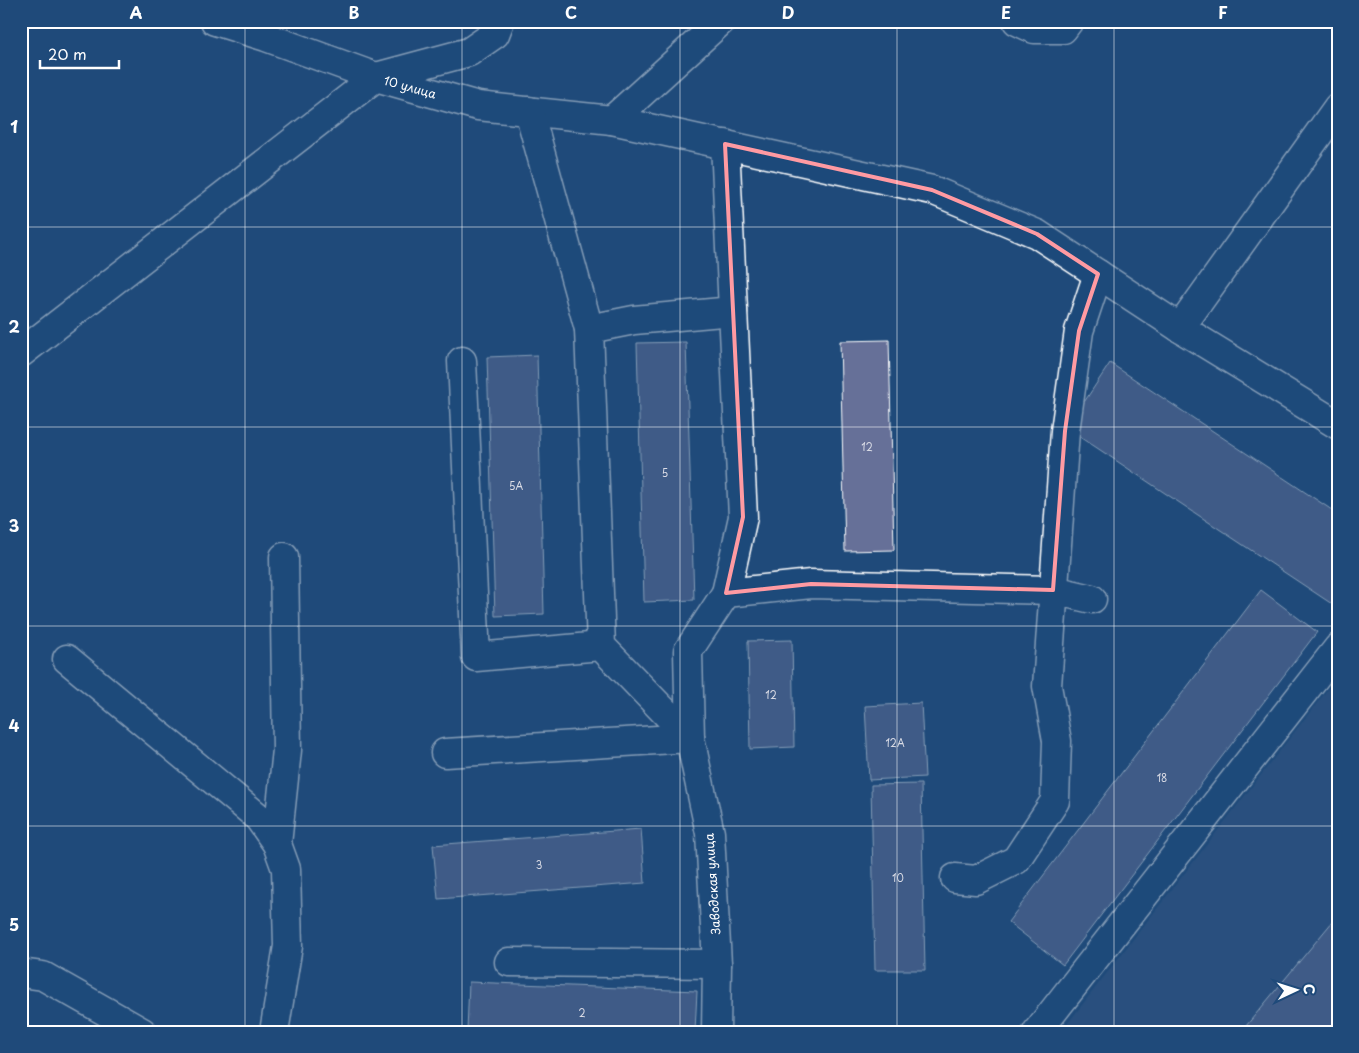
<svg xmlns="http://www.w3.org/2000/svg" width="1359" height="1053" viewBox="0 0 1359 1053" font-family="'Playpen Sans',sans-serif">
  <rect width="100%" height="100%" fill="#1f4a7a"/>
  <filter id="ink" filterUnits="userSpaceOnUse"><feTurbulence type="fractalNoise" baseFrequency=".02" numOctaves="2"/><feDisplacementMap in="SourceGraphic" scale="10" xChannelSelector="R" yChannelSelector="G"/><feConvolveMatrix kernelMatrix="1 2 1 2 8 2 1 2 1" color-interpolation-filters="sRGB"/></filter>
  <g filter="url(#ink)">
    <path fill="#345583" d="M1338 676V1032H1061Z"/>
    <path fill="#666f98" stroke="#fff" d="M889 340 894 550 845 551 840 341Z
      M686 342 694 600 644 602 637 343Z
      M537 355 544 614 495 616 487 357Z
      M1110 363 1338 514V596L1332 604 1067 428Z
      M1261 590 1317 632 1063 965 1008 922Z
      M792 640 794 747 750 749 748 641Z
      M921 703 925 777 869 780 865 706Z
      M921 784 925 970H875L871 785Z
      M641 829 645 883 438 899 433 845Z
      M1338 915V1032H1241Z
      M469 982 697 991 695 1032H467Z"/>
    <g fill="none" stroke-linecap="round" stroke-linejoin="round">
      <g stroke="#fff" stroke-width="31">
        <g id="minor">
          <path id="s1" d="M215 21 266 37 376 77 478 106 612 120 932 190 1037 234 1180 328 1338 425"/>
          <path d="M1017 21 1034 29H1063L1069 21"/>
          <path d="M529 111 589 329 601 646 690 738"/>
          <path d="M612 120 721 21"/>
          <path d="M725 144 743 517 726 593"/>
          <path d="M1180 328 1338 107"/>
          <path d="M589 329 634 320 733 311"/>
          <path d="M21 353 376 77 469 52 495 34 500 21"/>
          <path d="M462 361 476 657 601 646"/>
          <path d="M67 659 258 817 277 844 286 869 288 946 274 1032"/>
          <path d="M445 753 690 738"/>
          <path d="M277 844 287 750 284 557"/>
          <path d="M955 878 976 880 1016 860 1055 801 1057 741 1047 686 1065 431 1079 331 1098 274"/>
          <path d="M509 962 717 964"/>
          <path d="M21 973 43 976 142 1032"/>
          <path d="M716 1032 717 964 710 833 690 738 688 651 726 593 811 584 1053 590 1092 599"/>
          <path d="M1037 1032 1338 648"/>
        </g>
      </g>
      <use href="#minor" stroke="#1f4a7a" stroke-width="28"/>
    </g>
  </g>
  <path d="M0 0H1359V1053H0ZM725 144 932 190 1037 234 1098 274 1079 331 1065 431 1053 590 811 584 726 593 743 517Z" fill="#1f4a7a" fill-opacity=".55" fill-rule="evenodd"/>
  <path fill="none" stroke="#ff9aa2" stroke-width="4" stroke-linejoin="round" d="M725 144 932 190 1037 234 1098 274 1079 331 1065 431 1053 590 811 584 726 593 743 517Z"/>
  <path fill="none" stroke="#fff" stroke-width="1" stroke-opacity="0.55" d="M245 21V1032M462 21V1032M680 21V1032M897 21V1032M1114 21V1032M21 227H1338M21 427H1338M21 626H1338M21 826H1338"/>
  <g text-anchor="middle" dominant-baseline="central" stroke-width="4" stroke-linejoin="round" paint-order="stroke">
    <g font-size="10" fill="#d9dbe5">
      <text x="867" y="446">12</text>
      <text x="665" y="472">5</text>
      <text x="516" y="485">5А</text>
      <text x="771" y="694">12</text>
      <text x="895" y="742">12А</text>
      <text x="1162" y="777">18</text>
      <text x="539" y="864">3</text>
      <text x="898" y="877">10</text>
      <text x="582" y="1012">2</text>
    </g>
    <g font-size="12" fill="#fff" stroke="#1f4a7a">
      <text stroke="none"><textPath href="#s1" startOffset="206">10 улица</textPath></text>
      <text transform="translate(712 884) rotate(-94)">Заводская улица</text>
    </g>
  </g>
  <rect width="1359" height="1053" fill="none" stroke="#1f4a7a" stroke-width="55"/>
  <g transform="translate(1296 990) rotate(86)" stroke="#1f4a7a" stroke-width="4" paint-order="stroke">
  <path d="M0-4L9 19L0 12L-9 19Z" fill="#ffffff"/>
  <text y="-8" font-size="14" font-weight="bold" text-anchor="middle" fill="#ffffff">С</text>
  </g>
  <path d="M40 60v8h79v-8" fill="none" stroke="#ffffff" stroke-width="2.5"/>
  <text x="48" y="60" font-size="15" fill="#ffffff" stroke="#1f4a7a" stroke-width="4" paint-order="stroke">20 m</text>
  <rect x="28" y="28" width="1304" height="998" fill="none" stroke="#fff" stroke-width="2"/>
  <g font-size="16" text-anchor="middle" font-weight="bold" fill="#fff">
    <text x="136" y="19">A</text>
    <text x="354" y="19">B</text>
    <text x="571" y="19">C</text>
    <text x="788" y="19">D</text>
    <text x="1006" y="19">E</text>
    <text x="1223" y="19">F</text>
    <text x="14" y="133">1</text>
    <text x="14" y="333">2</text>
    <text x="14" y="532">3</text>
    <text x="14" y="732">4</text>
    <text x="14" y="931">5</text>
  </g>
</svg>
